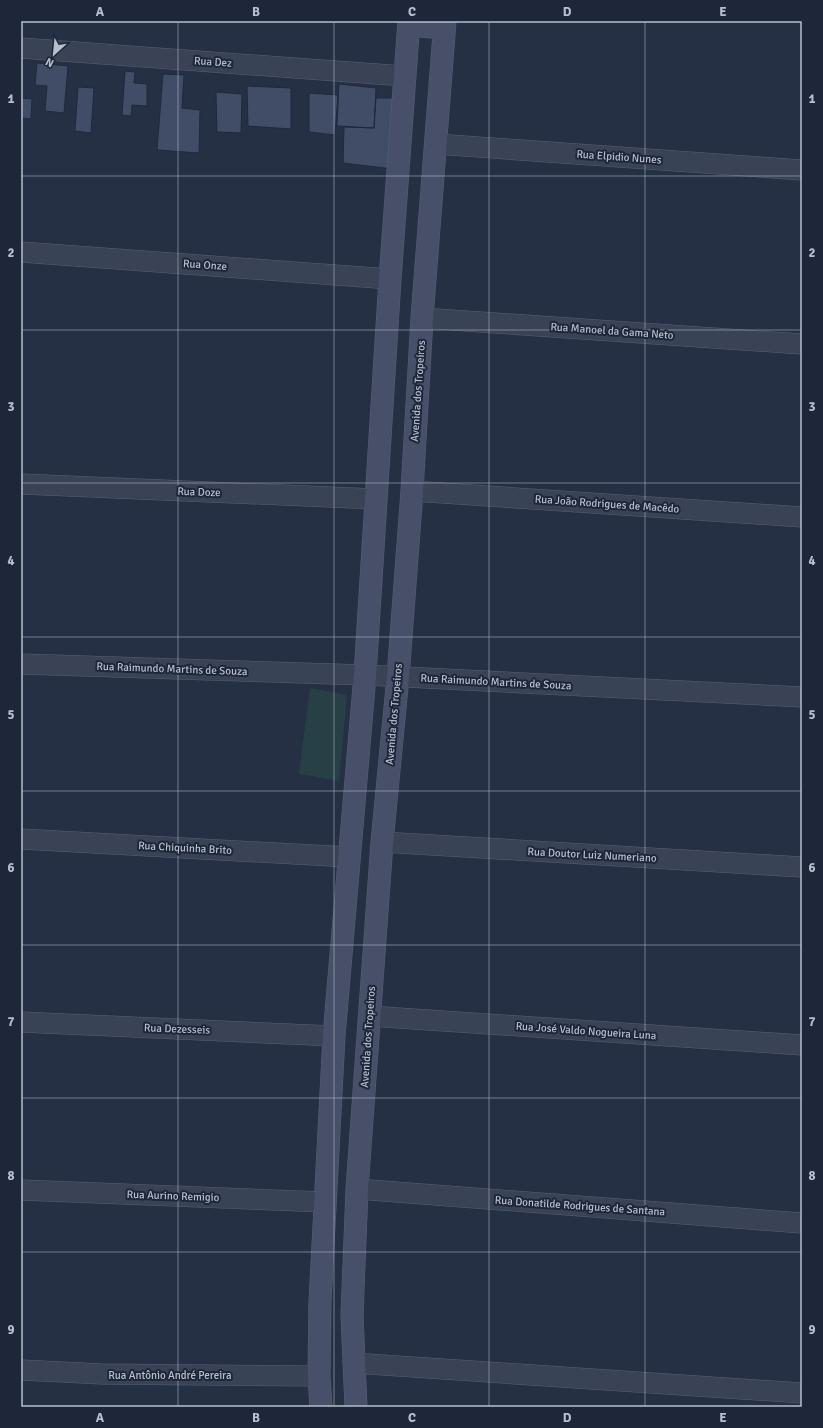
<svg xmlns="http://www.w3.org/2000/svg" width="823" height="1428" viewBox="0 0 823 1428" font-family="Signika,sans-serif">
  <rect width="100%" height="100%" fill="#253045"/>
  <path fill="#274046" d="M310 688 347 695 339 781 299 774Z"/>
  <path fill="#414c66" stroke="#20293c" d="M37 63 68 66 64 113 45 111 47 86 35 85Z
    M125 71 135 72 134 83 147 84V106L132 105 131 116 122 115Z
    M163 74 184 75 182 108 200 110 199 153 157 150Z
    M339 84 376 88 374 128 337 126Z
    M247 86 291 88V129L248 126Z
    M78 87 94 88 91 133 75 131Z
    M216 92 242 94 241 133 217 132Z
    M309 93 338 95 335 135 309 132Z
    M21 98 32 99 31 119 21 118Z
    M376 98H397L393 169 343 163 344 127 374 128Z"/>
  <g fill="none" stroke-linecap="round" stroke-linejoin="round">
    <g stroke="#586072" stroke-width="21">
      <path id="minor" d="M21 48 404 76
        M436 144 802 170
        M21 252 390 279
        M422 318 802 344
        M21 484 376 499
        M412 491 802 517
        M21 664 365 675 802 697
        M21 839 349 857
        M382 842 802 867
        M369 1016 802 1045
        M21 1022 334 1036
        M357 1189 802 1223
        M21 1190 325 1202
        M353 1363 802 1393
        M21 1370 102 1374 319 1376"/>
    </g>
    <g stroke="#586072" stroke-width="23">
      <path id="secondary" d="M409 25 444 28
        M321 1407 319 1376 320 1302 334 1036 365 675 390 279 409 21
        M356 1407 352 1315 357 1189 382 842 398 677 412 491 422 318 445 21"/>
    </g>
    <use href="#minor" stroke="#3a4255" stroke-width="20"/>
    <use href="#secondary" stroke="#475068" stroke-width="22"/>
  </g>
  <path fill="none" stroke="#b7bece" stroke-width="1" stroke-opacity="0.55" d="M178 21V1407M334 21V1407M489 21V1407M645 21V1407M21 176H802M21 330H802M21 483H802M21 637H802M21 791H802M21 945H802M21 1098H802M21 1252H802"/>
  <g text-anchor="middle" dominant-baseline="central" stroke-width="4" stroke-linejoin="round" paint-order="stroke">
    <g font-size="11" fill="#b7bece" stroke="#1e273a">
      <text transform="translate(213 62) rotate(4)">Rua Dez</text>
      <text transform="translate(619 157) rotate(4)">Rua Elpidio Nunes</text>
      <text transform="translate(205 265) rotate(4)">Rua Onze</text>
      <text transform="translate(612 331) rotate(4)">Rua Manoel da Gama Neto</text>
      <text transform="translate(418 391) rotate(-86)">Avenida dos Tropeiros</text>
      <text transform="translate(199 492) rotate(2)">Rua Doze</text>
      <text transform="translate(607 504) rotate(4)">Rua João Rodrigues de Macêdo</text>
      <text transform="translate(172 669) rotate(2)">Rua Raimundo Martins de Souza</text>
      <text transform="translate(496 682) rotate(3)">Rua Raimundo Martins de Souza</text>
      <text transform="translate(394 714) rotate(-85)">Avenida dos Tropeiros</text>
      <text transform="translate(185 848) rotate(3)">Rua Chiquinha Brito</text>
      <text transform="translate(592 855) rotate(3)">Rua Doutor Luiz Numeriano</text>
      <text transform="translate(177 1029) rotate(2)">Rua Dezesseis</text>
      <text transform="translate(586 1031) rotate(4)">Rua José Valdo Nogueira Luna</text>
      <text transform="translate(368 1037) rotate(-86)">Avenida dos Tropeiros</text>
      <text transform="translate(173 1196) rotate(2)">Rua Aurino Remigio</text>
      <text transform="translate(580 1206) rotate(4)">Rua Donatilde Rodrigues de Santana</text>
      <text x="170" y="1375">Rua Antônio André Pereira</text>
    </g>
  </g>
  <rect width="823" height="1428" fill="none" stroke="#1e273a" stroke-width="44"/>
  <g transform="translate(54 54) rotate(207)" stroke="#1e273a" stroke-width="3" paint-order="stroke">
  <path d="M0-3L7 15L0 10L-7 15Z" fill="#b7bece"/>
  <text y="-6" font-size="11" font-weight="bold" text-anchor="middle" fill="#b7bece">N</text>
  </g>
  <rect x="22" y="22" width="779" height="1384" fill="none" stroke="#b7bece" stroke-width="1.5"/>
  <g font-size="13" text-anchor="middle" font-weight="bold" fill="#b7bece">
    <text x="100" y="16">A</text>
    <text x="256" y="16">B</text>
    <text x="412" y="16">C</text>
    <text x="567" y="16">D</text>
    <text x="723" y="16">E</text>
    <text x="11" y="103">1</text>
    <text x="812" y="103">1</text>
    <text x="11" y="257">2</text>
    <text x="812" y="257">2</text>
    <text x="11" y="411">3</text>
    <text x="812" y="411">3</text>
    <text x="11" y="565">4</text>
    <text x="812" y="565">4</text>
    <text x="11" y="719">5</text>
    <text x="812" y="719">5</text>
    <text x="11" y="872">6</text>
    <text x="812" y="872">6</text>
    <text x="11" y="1026">7</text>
    <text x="812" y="1026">7</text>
    <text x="11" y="1180">8</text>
    <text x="812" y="1180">8</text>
    <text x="11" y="1334">9</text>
    <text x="812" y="1334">9</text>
    <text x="100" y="1422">A</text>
    <text x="256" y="1422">B</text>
    <text x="412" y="1422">C</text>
    <text x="567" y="1422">D</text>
    <text x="723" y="1422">E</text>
  </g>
</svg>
